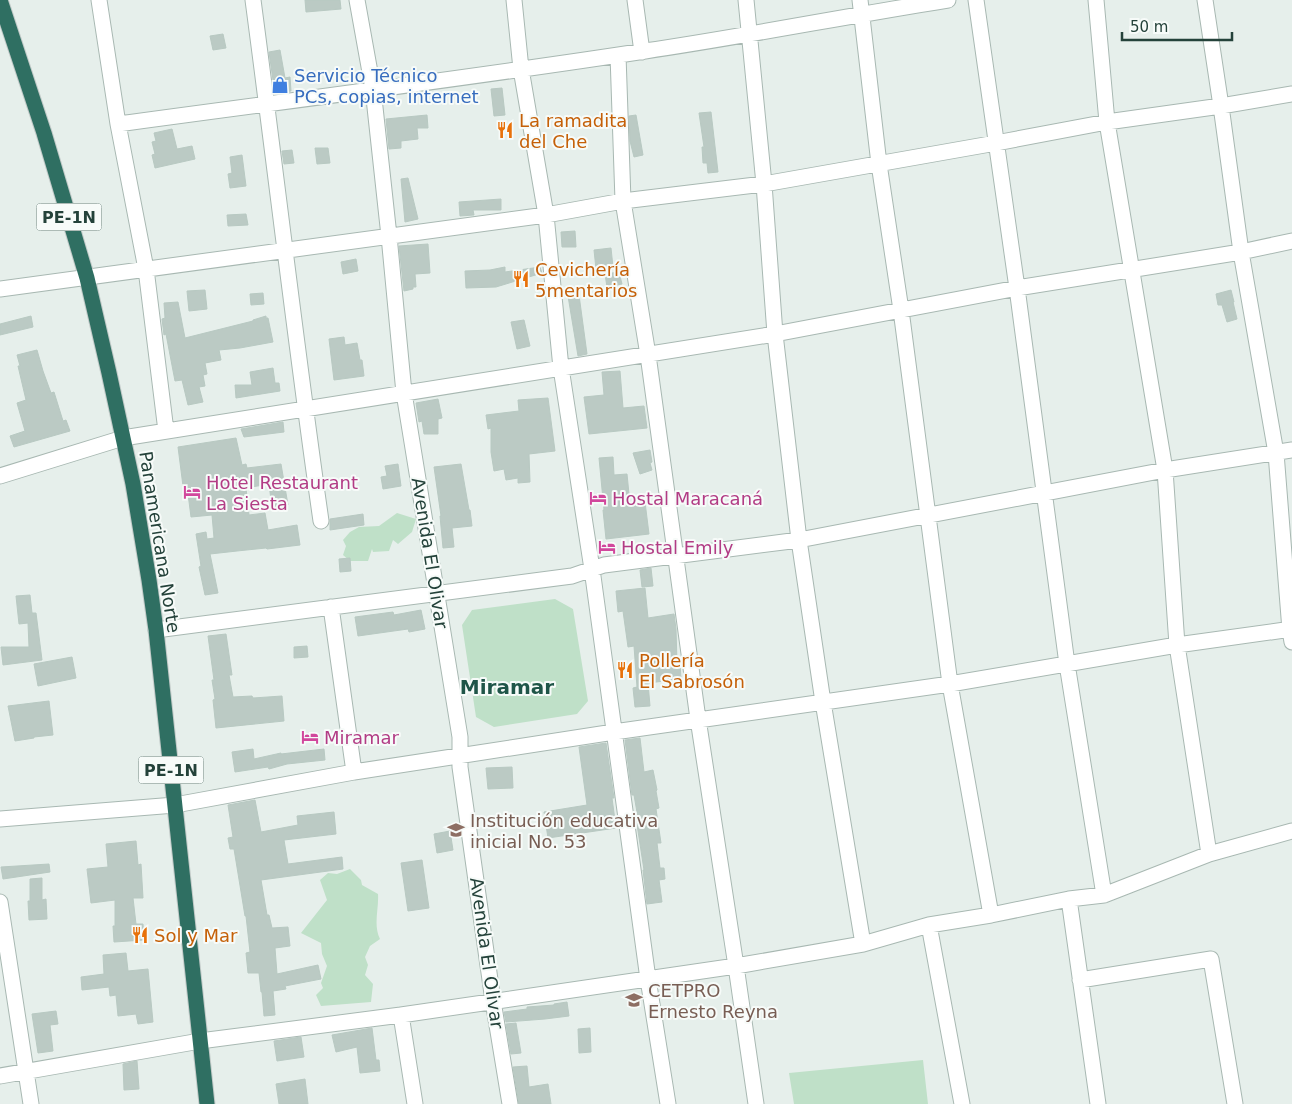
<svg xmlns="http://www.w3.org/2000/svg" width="1292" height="1104" viewBox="0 0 1292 1104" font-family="'DejaVu Sans',sans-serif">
  <rect width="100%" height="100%" fill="#e6efeb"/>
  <path fill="#bfe0c8" d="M397 513 416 519 412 532 398 544 393 540 389 551 373 552 372 549 368 561H350L343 555 346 546 343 540 350 532 359 527 379 526Z
    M555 599 573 609 588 701 577 714 494 727 476 717 462 625 472 610Z
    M350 869 361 880 362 885 378 894C379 909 373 925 380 939L370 946 365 957 368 965 365 975 373 984 371 1002 321 1006 316 995 323 988 321 983 327 966 322 954 321 943 301 933 327 900 320 880 328 873 337 874Z
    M923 1060 928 1104H794L789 1073Z"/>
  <path fill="#bbcac4" stroke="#b8c9c2" d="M305 0H340L341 9 306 12Z
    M223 34 226 48 213 50 210 36Z
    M280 50 285 78 290 77 291 91 275 94 269 52Z
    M502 88 505 115 494 116 491 89Z
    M711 112 718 172 708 173 707 163H703L702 147H704L699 113Z
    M427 115 428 128H417L418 139 401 141V148L389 149 386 119Z
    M636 115 643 155 634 157 630 141 629 116Z
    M172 129 177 149 192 146 195 159 155 168 152 155 155 154 152 142 156 141 154 133Z
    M315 148H328L330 163 317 164Z
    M292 150 294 163 284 164 282 151Z
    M242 155 246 186 230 188 228 174 232 173 230 157Z
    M408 178 418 219 405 222 401 179Z
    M501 199V210H473L474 215 460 216 459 202Z
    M246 214 248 225 228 226 227 215Z
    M575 231 576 247H562L561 232Z
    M428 244 430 273 415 274 416 287H413V289L404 291 399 246Z
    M611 248 613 267 596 269 594 250Z
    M356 259 358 271 343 274 341 262Z
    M505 267V272L540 267 542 273 496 287 466 288 465 271 490 270Z
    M619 272 622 284 607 287 605 274Z
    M205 290 207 309 189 311 187 291Z
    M1231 290 1234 302H1233L1237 319 1227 322 1222 305H1218L1216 294Z
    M263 293 264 304 251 305 250 294Z
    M579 295 587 354 578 356 568 296Z
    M178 302 185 338 253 321V320L266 316V318H268L273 342 240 348 219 350 221 360 205 363 207 374 203 375 205 386 199 387 203 402 188 405 182 380 175 381 166 334 164 335 162 319 165 318 164 303Z
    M31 316 33 327 0 335V324Z
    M524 320 530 346 517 349 511 322Z
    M344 337 345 345 357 343 360 360H362L364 376 334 380 329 339Z
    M37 350 43 371 51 393 54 392 63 421 66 420 70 431 14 447 10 436 25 431 17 403 26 400 18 366H20L17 355Z
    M273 368 275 383H279L280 391 236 398 235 385H252L250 372Z
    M620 371 623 408 644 406 647 428 589 434 584 397 604 395 602 372Z
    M548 398 555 451 529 454 530 482 518 483V478L506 480 504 469 494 471 491 452V428L488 429 486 415 519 411 518 400Z
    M438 399 442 418 438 419V434H424L422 421 419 422 416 403Z
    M283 422 284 432 244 437 241 429Z
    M236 438 242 465 246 464 247 468 281 464 288 505 272 508 269 484 246 488 249 515 265 513 268 530 297 525 300 545 267 549 266 548 237 551 210 554 218 593 205 595 199 567 201 566 196 534 206 532 207 539 214 538 212 515 191 517 187 486H183L178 447Z
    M650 450 652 462 650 463 652 470 640 474 633 453Z
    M613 457 614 475 627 474 630 504 645 502 649 534 606 539 603 510H604L599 458Z
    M398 464 401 486 383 489 381 477 387 476 385 466Z
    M461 464 469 510H470L472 526 452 528 454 547 443 548 440 516H441L434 467Z
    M363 514 364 525 330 530V519Z
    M350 558 351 571 340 572 339 559Z
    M651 568 653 586 642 587 640 570Z
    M645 588 648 618 674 614 676 629 677 663H680L681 679 648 683 650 706 635 707 633 688 637 687 634 646 628 647 623 611 618 612 616 591Z
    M30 595 32 613H36L42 660 3 665 1 647H29L28 623 19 624 16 596Z
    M421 610 425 629 409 632 408 629 358 636 355 617 393 612 394 615Z
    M226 634 232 675H229L233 697 252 696 253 698 282 696 284 721 216 728 213 700 215 699 212 680H214L208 636Z
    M307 646 308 657 294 658V647Z
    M72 657 76 678 38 686 34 664Z
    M49 701 53 735 34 737V738L15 741 8 706Z
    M640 738 644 772 653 770 657 790 656 791 659 808 656 809 661 843H657L660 868H664L665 879 659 880 662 902 647 904 643 870H644L636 818H638L634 795H632L625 740Z
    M606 743 614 798H612L616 828 548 838 544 812 587 805 579 747Z
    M253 749 254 759 281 753V754L324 749 325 760 287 764 269 769 268 767 235 772 232 752Z
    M512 767 513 788 488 789 486 768Z
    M255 800 261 832 298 825 297 816 334 812 336 834 284 840 288 864 342 857 343 869 261 880 267 915H269L272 928 288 927 290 946 275 948 277 974 318 965 321 979 285 986 286 989 273 991 275 1015 264 1016 262 992H261L259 973H248L246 953 250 952 246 916H245L234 849H230L228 838 233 837 228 805Z
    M450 831 453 850 437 853 434 834Z
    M136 841 138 865 141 864 143 898H133L136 924H143L144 940 114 942 113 926H115V900L91 903 87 869 108 867 106 844Z
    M422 860 429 908 408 911 401 863Z
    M49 864 50 872 3 879 1 867Z
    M42 878V900L46 899 47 919 29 920 28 901H30V879Z
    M126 953 128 971 148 969 153 1022 138 1024 136 1014 118 1016 116 995 110 996 109 987 82 990 81 977 104 974 103 955Z
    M567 1002 569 1016 545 1019 506 1022 504 1012 527 1009V1007L554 1005V1004Z
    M56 1011 58 1024 50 1025 53 1051 38 1053 32 1014Z
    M516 1023 521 1053 511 1054 506 1024Z
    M372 1028 376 1060H379L380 1071 360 1073 357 1047 336 1052 332 1035Z
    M590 1028 591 1052 579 1053 578 1029Z
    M301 1037 304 1057 277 1061 274 1041Z
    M137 1061 139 1089 124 1090 123 1064Z
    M527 1066 529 1087 548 1084 551 1104H519L513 1067Z
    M305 1079 308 1104H279L276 1084Z"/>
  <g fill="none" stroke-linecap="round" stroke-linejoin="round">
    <g stroke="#a8b8b2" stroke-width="17">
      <path id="minor" d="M99 0 118 124 146 269 166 431
        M253 0C276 173 296 347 321 521
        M357 0 373 89 389 236 404 393 460 737V767L493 1001 510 1104
        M514 0 521 69 546 215 561 368 592 569 648 979 668 1104
        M635 0 642 52
        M746 0 764 184 775 334 799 540 823 702 863 944
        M860 0 879 164 901 310 950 684 991 915
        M976 0 1017 288 1067 664 1104 895
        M1205 0 1221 106 1241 252 1276 453 1290 630 1292 642
        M618 55 623 201 648 355 698 719 736 966 756 1104
        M118 124C294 100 470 78 645 51 746 36 847 16 948 0
        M0 289 546 215 623 201 764 184 996 143 1107 122 1221 106 1292 94
        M0 476 123 438 775 334 1017 288 1241 252 1292 241
        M331 607 354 772
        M156 630 572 576 604 565 799 540 1165 470 1292 450
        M0 819 175 805 354 772 614 732 950 684 1177 645 1292 629
        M1209 854 1292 831
        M1069 899 1098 1104
        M0 902 31 1104
        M929 925 962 1104
        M1080 980 1211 959 1235 1104
        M401 1015 415 1104
        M0 1076 200 1041 401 1015 736 966 863 944 929 925 991 915 1069 899 1104 895 1209 854 1177 645 1165 470 1107 122 1096 0"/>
    </g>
    <g stroke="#c2cac8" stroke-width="17">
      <path id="highway" d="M0 0 44 133 87 278 109 373 133 484 149 580 156 630 207 1104"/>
    </g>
    <use href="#minor" stroke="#fff" stroke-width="15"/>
    <use href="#highway" stroke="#2f6f62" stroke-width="15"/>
  </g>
  <defs>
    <g id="shop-bare" transform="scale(1.35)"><path d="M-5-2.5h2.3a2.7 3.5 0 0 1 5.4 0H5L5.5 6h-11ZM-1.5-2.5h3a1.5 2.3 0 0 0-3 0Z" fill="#3f7fe0" stroke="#f7fbf9" stroke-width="2.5" paint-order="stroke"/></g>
    <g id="restaurant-bare" transform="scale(1.35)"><path d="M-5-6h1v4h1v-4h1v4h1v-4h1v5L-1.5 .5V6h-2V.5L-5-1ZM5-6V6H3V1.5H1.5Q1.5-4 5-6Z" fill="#e8710a" stroke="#f7fbf9" stroke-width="2.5" paint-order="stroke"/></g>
    <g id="hotel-bare" transform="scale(1.35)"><path d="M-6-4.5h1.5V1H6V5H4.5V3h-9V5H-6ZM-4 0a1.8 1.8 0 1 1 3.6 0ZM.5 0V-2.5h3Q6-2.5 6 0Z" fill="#d1479c" stroke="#f7fbf9" stroke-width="2.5" paint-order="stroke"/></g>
    <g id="school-bare" transform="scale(1.35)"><path d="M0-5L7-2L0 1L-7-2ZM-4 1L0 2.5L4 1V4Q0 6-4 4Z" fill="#8d6e63" stroke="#f7fbf9" stroke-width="2.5" paint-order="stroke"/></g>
    <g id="university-bare" transform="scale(1.35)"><path d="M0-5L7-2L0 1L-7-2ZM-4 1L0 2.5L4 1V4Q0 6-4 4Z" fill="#8d6e63" stroke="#f7fbf9" stroke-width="2.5" paint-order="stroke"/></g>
  </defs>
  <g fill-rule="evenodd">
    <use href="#shop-bare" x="280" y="85"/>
    <use href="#restaurant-bare" x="505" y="130"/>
    <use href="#restaurant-bare" x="521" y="279"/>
    <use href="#hotel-bare" x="192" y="492"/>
    <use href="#hotel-bare" x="598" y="498"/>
    <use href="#hotel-bare" x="607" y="547"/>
    <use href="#restaurant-bare" x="625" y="670"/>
    <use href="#hotel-bare" x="310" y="737"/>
    <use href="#school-bare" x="456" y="830"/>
    <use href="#restaurant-bare" x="140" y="935"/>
    <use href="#university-bare" x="634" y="1000"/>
  </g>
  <g text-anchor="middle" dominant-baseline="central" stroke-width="4" stroke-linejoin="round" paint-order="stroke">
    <g fill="#f7fbf9" stroke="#637a73" stroke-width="1">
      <rect x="36.5" y="203.5" width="65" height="27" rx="4"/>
      <rect x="138.5" y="756.5" width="65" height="27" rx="4"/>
    </g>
    <g font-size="16" font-weight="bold" fill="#24423a">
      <text x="69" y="217">PE-1N</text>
      <text x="171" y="770">PE-1N</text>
    </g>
    <g font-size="18" fill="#366cbe" stroke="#f7fbf9" text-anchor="start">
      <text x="294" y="75">Servicio Técnico<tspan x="294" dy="21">PCs, copias, internet</tspan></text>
    </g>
    <g font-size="18" fill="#c56008" stroke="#f7fbf9" text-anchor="start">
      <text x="519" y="120">La ramadita<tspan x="519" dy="21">del Che</tspan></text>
      <text x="535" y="269">Cevichería<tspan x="535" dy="21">5mentarios</tspan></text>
      <text x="639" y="660">Pollería<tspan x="639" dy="21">El Sabrosón</tspan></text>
      <text x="154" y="935">Sol y Mar</text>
    </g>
    <g font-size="18" fill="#b23c85" stroke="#f7fbf9" text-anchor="start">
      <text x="206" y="482">Hotel Restaurant<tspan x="206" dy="21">La Siesta</tspan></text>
      <text x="612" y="498">Hostal Maracaná</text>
      <text x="621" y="547">Hostal Emily</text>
      <text x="324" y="737">Miramar</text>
    </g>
    <g font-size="18" fill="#24423a" stroke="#f7fbf9">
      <text transform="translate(160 542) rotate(81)">Panamericana Norte</text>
      <text transform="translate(430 553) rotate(81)">Avenida El Olivar</text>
      <text transform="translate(487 953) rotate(82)">Avenida El Olivar</text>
    </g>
    <g font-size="18" fill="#785e54" stroke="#f7fbf9" text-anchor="start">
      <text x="470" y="820">Institución educativa<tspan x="470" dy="21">inicial No. 53</tspan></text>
      <text x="648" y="990">CETPRO<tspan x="648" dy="21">Ernesto Reyna</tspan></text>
    </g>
    <g font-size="20" font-weight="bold" fill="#1f5548" stroke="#f7fbf9">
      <text x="507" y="687">Miramar</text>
    </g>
  </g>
  <path d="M1122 32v8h110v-8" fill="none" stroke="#24423a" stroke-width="2.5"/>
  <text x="1130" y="32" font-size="15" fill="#24423a" stroke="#f7fbf9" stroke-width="4" paint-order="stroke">50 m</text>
</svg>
